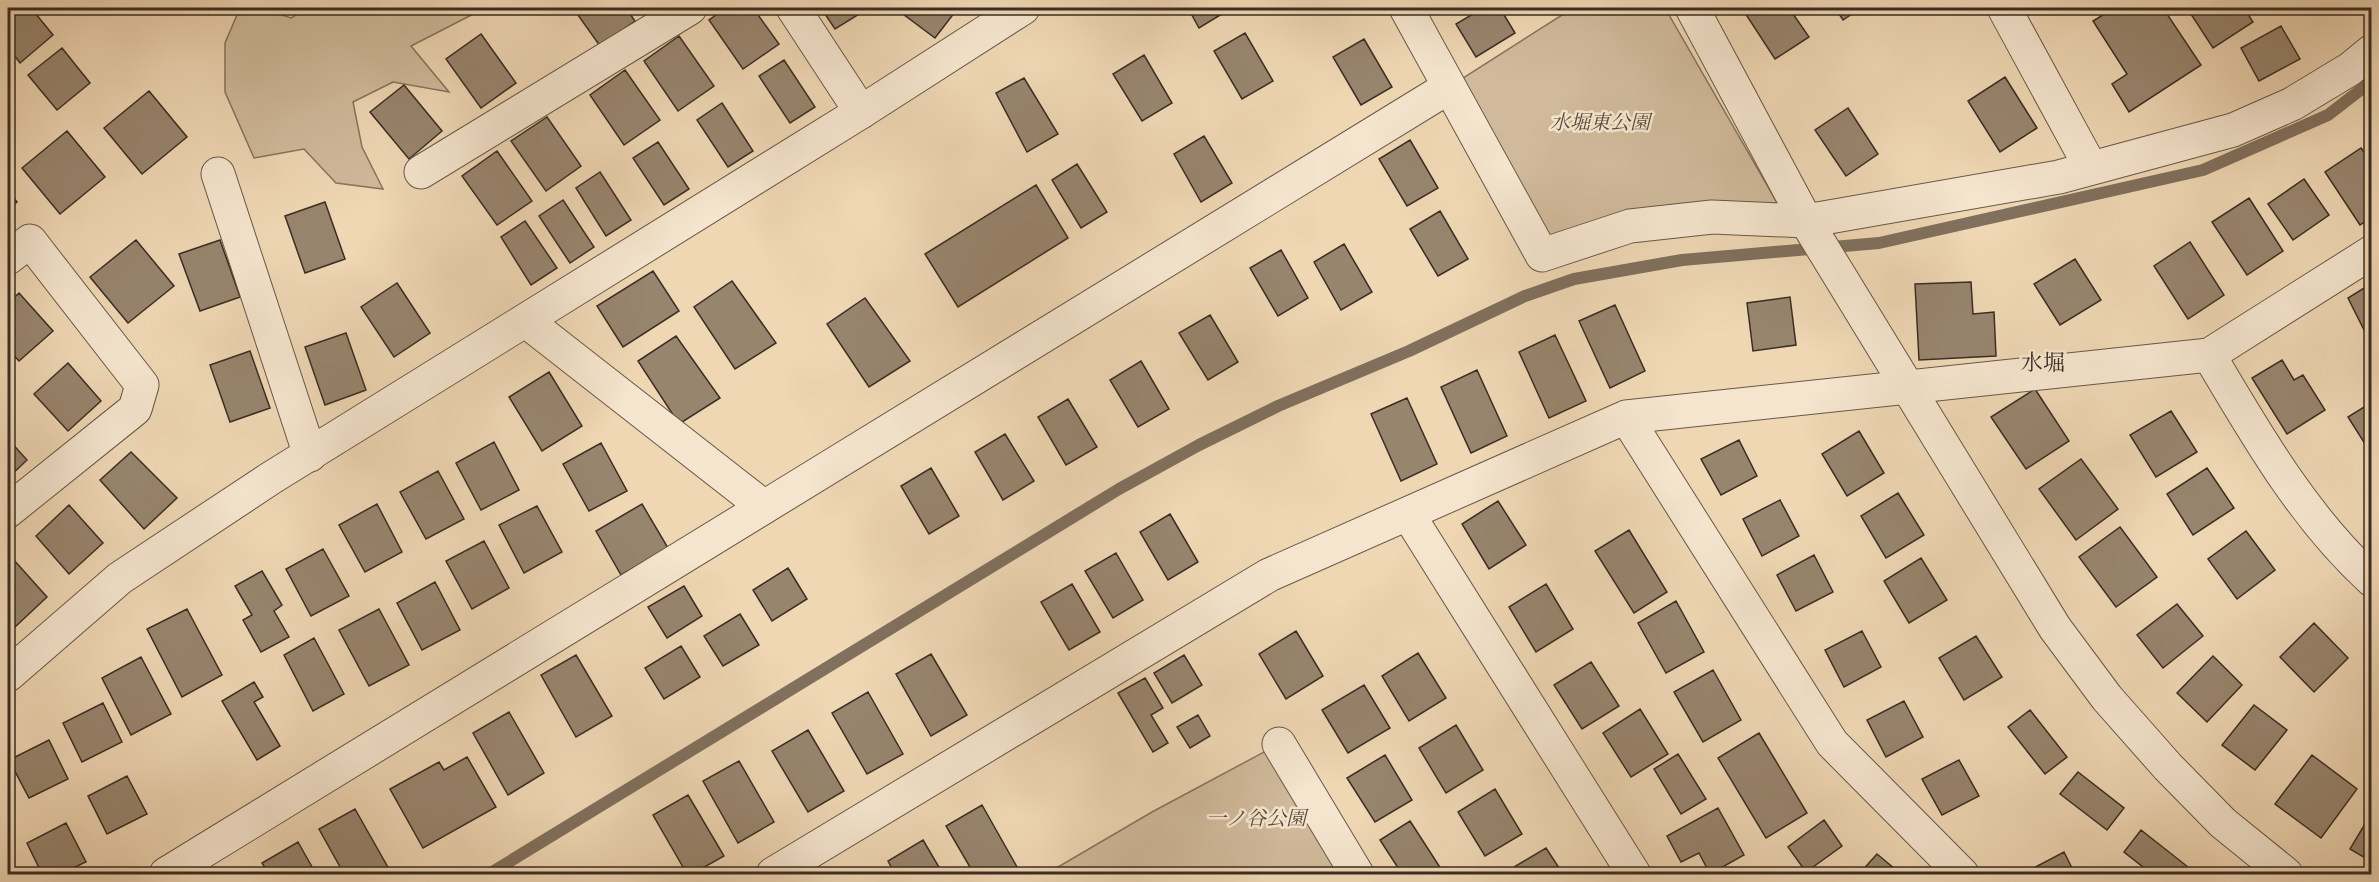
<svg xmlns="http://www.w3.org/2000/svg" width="2379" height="882" viewBox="0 0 2379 882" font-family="'Libre Bodoni','Noto Serif JP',serif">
  <rect width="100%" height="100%" fill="#efd7b4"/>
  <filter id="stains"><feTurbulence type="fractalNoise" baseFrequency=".00333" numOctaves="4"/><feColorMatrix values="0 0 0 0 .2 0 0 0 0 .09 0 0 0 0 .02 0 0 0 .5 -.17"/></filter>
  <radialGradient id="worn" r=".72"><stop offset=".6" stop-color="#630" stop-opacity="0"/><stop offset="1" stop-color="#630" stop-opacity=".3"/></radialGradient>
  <path fill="#d0ba9b" stroke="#85745f" stroke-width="1.5" d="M240 8H261L291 18 308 8H485L411 46 449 92 393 82 353 102 362 147 383 189 336 183 304 149 254 158 225 92V43Z
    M1573 8H1665L1787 220 1542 255 1449 87Z
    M1279 744 1349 874H1046L1152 812Z"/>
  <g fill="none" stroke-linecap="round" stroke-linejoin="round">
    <path stroke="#81705d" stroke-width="12" d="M489 874 1119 489 1199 445 1278 406 1409 351 1525 296 1574 279 1682 260 1879 243 2203 170 2328 115 2372 81"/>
  </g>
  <path fill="#98856e" stroke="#3a2d23" stroke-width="1.5" d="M16 8H31L53 35 20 63 8 47V14Z
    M202 8H218L208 15Z
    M573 8H626L635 21 600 46Z
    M726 8H753L779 44 743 69 709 20Z
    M821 8H869L835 29Z
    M908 8H958L935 38 903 14Z
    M1188 8H1229L1230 9 1199 28Z
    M1483 8H1500L1515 33 1476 57 1456 24Z
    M1546 8H1559L1550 14Z
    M1753 8H1789L1809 37 1775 59 1745 13Z
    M1835 8H1861L1843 20Z
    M2114 8H2163L2201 65 2129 112 2112 84 2127 74 2093 21Z
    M2187 8H2244L2253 22 2213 48Z
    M2281 26 2300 59 2259 81 2241 48Z
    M1245 33 1273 81 1242 99 1214 51Z
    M481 34 516 83 481 108 446 59Z
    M679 36 714 86 678 111 644 61Z
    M1364 39 1392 87 1361 105 1333 57Z
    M62 48 90 83 57 110 28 75Z
    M1144 55 1172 103 1142 121 1113 74Z
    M784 60 815 107 790 123 759 76Z
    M625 70 660 120 624 145 590 95Z
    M2005 77 2037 128 2000 152 1968 101Z
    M1024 78 1058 134 1027 152 996 93Z
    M8 82 14 89 8 95Z
    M404 85 442 131 409 159 370 112Z
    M149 91 187 137 142 174 104 128Z
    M722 103 753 151 728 167 697 120Z
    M1848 108 1878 154 1846 176 1815 130Z
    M547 117 581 166 546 191 511 141Z
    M67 131 105 177 60 214 22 168Z
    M1204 136 1232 183 1201 202 1174 154Z
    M1410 140 1438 188 1407 206 1379 159Z
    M658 142 689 189 664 205 633 158Z
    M2361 148 2372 163V217L2360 225 2325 172Z
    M497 151 532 201 497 225 462 176Z
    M1077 164 1107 212 1081 228 1052 180Z
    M600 172 631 220 606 236 576 188Z
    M2304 179 2329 215 2293 240 2268 204Z
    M1036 185 1068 238 958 307 925 254Z
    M8 191 17 202 8 210Z
    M2249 198 2283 251 2247 275 2212 222Z
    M563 200 594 247 570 263 539 216Z
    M325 202 345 259 305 273 285 216Z
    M1440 211 1468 259 1438 276 1410 229Z
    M525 221 557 268 531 285 501 237Z
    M136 240 174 286 128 323 90 277Z
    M220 240 240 297 200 311 179 254Z
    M2190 242 2224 295 2188 319 2154 266Z
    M1344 244 1372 292 1341 310 1314 262Z
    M1281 250 1308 298 1278 316 1250 268Z
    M2075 259 2101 300 2060 325 2034 284Z
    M653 271 679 311 623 347 597 306Z
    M732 281 776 343 735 369 694 307Z
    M1971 282 1973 314 1994 312 1996 356 1919 360 1915 284Z
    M397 283 430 333 394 357 361 307Z
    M2372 283V330L2366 334 2348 298Z
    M19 293 53 331 19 361 8 349V303Z
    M1790 297 1796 345 1753 351 1747 303Z
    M865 298 910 361 869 387 827 324Z
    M1615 305 1645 371 1610 388 1579 321Z
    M1210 315 1238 362 1208 380 1179 333Z
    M346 333 366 390 325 405 305 347Z
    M1555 335 1586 401 1549 418 1519 352Z
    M676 336 720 398 679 424 638 361Z
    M250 351 270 408 230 422 210 365Z
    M2282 360 2294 380 2303 375 2325 410 2287 434 2252 378Z
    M1141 361 1169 409 1138 427 1110 380Z
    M68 363 101 401 68 431 34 394Z
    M1477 370 1507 436 1471 453 1441 387Z
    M549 372 582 426 542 451 509 397Z
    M2035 389 2069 441 2026 469 1991 417Z
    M1407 398 1437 464 1401 481 1371 414Z
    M1068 399 1097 447 1066 465 1038 417Z
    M2372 402V455L2348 417Z
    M2171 411 2197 452 2156 477 2130 435Z
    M1859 431 1884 473 1847 496 1822 454Z
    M1005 434 1034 481 1003 500 975 452Z
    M8 439 27 460 8 478Z
    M1739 440 1757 476 1721 495 1701 459Z
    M494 442 519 490 481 510 456 463Z
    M601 443 627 491 589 511 563 464Z
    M131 452 177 498 144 529 100 480Z
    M2081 459 2118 509 2076 540 2039 489Z
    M931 468 959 516 929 534 901 486Z
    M2207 468 2234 508 2193 535 2167 494Z
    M438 471 464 519 426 539 400 492Z
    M1898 493 1924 535 1886 558 1861 516Z
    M1780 500 1799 536 1762 556 1743 519Z
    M1498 501 1526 545 1489 569 1462 524Z
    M377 504 402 552 365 572 339 525Z
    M642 504 668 548 621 575 596 531Z
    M69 505 103 543 69 574 36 536Z
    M537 506 562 552 524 573 499 525Z
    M1170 514 1198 562 1168 580 1140 532Z
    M2120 527 2157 577 2116 607 2079 557Z
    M1629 530 1667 592 1634 613 1595 551Z
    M2246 531 2275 570 2237 599 2208 559Z
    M484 541 509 588 472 609 446 561Z
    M323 549 349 596 311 616 286 569Z
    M1116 553 1143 600 1113 618 1085 571Z
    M1814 555 1833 592 1796 611 1777 575Z
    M1921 558 1947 600 1909 623 1884 581Z
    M13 559 47 597 14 628 8 621V564Z
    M788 568 807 599 772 621 753 590Z
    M262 571 282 605 274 611 289 637 261 652 243 620 252 615 235 586Z
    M435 582 460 630 422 650 397 603Z
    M1072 584 1100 632 1069 650 1041 602Z
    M1546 584 1573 629 1536 652 1509 607Z
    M684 586 702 616 667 638 648 607Z
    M1676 601 1704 652 1666 673 1638 623Z
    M2177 604 2203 636 2163 668 2137 635Z
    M187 609 222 675 182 697 147 629Z
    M379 609 409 665 369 686 339 630Z
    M740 614 759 645 723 666 704 636Z
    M2314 623 2348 658 2314 692 2280 657Z
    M1296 631 1323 676 1286 699 1259 654Z
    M1862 631 1881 667 1844 687 1825 650Z
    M1976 636 2002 677 1964 700 1939 658Z
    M314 638 344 694 313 711 284 655Z
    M681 646 700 677 664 699 645 668Z
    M1418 653 1446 698 1409 721 1382 676Z
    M931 654 967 715 931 736 896 674Z
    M576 655 612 716 576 737 541 675Z
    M1184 655 1202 685 1172 703 1154 673Z
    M2213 656 2242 685 2207 722 2177 693Z
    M141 657 171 714 131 735 102 678Z
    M1591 662 1619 706 1582 729 1554 685Z
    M1713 670 1741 720 1703 742 1674 692Z
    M1145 678 1163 708 1151 715 1168 743 1153 752 1118 693Z
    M254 682 263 697 254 702 280 746 257 760 222 701Z
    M1364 685 1390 728 1348 753 1322 710Z
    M868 692 903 754 867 774 832 713Z
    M1904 701 1923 737 1886 757 1867 720Z
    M103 703 122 742 82 762 63 723Z
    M2254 705 2287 730 2255 770 2222 745Z
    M1640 709 1668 754 1631 777 1603 733Z
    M2030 710 2067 757 2045 774 2008 727Z
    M509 712 544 773 508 795 473 733Z
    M1198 715 1210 736 1190 748 1177 727Z
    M1456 725 1483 770 1446 793 1419 748Z
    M808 730 844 791 808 812 772 751Z
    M1759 733 1807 813 1766 838 1718 758Z
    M49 740 68 779 29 798 9 760Z
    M1678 754 1706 799 1681 814 1654 769Z
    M1385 755 1412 800 1375 822 1347 778Z
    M2312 755 2357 789 2321 838 2275 804Z
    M467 757 496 807 423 848 390 789 439 762 444 770Z
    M1959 760 1979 796 1942 815 1922 779Z
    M739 761 774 822 738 843 703 781Z
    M2078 772 2124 808 2107 830 2060 794Z
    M127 776 147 814 107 834 88 796Z
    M1495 789 1522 834 1485 856 1458 812Z
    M688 795 724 856 692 874H687L653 815Z
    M982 805 1017 867 1004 874H974L946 826Z
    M1718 808 1744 855 1710 874 1699 853 1681 862 1667 836Z
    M355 809 390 871 383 874H344L319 829Z
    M2372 812V862L2350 849Z
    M1824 820 1842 846 1806 872 1788 847Z
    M1410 821 1443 872 1439 874H1402L1380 840Z
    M66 823 86 862 60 874H42L27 843Z
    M2141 830 2188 867 2182 874H2152L2124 852Z
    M923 840 943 874H895L888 861Z
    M298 842 316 874H269L262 863Z
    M1546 848 1563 874H1512L1509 870Z
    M2064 852 2075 874H2028L2026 872Z
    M1877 854 1901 874H1859Z
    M1461 868 1465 874H1451Z"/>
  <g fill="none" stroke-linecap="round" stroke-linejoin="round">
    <g stroke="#675847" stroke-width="35">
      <path id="minor" d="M793 8 861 112
        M1406 8 1542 255 1630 226 1712 217 1806 221 2059 177 2233 130 2292 104 2350 69 2372 51
        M2004 8 2091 168
        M421 172 690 8
        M218 174 310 455
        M8 258 30 241 142 385 135 409 8 511
        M526 321 764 507
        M2209 355C2256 434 2303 517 2372 580
        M1626 417 1832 743 1962 874
        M1408 514 1634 874
        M1279 744 1357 874
        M166 874 1449 87
        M773 874 1269 575 1626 417 2209 355 2372 252"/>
    </g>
    <g stroke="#675847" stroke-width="35">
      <path id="tertiary" d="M1692 8 1806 221 2055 628 2107 698 2168 767 2223 823 2286 874
        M8 675 120 578 271 478 861 112 1023 8"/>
    </g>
    <use href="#minor" stroke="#f5e5ce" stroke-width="33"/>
    <use href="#tertiary" stroke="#f5e5ce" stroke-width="33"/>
  </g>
  <g text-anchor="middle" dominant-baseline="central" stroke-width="5" stroke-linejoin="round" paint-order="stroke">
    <g font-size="20" font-style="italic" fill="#58493b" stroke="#f5e5ce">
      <text x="1600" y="123">水堀東公園</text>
      <text x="1256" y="819">一ノ谷公園</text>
    </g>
    <g font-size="22" fill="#3a2d23" stroke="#f5e5ce">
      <text x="2043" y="363">水堀</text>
    </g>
  </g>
  <rect width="2379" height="882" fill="none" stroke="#efd7b4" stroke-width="30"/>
  <rect x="9" y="9" width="2361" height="864" fill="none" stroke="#3a2d23" stroke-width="3"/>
  <rect x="15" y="15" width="2349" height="852" fill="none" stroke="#3a2d23" stroke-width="1.5"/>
  <rect width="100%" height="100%" filter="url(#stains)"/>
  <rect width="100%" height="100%" fill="url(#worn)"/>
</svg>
